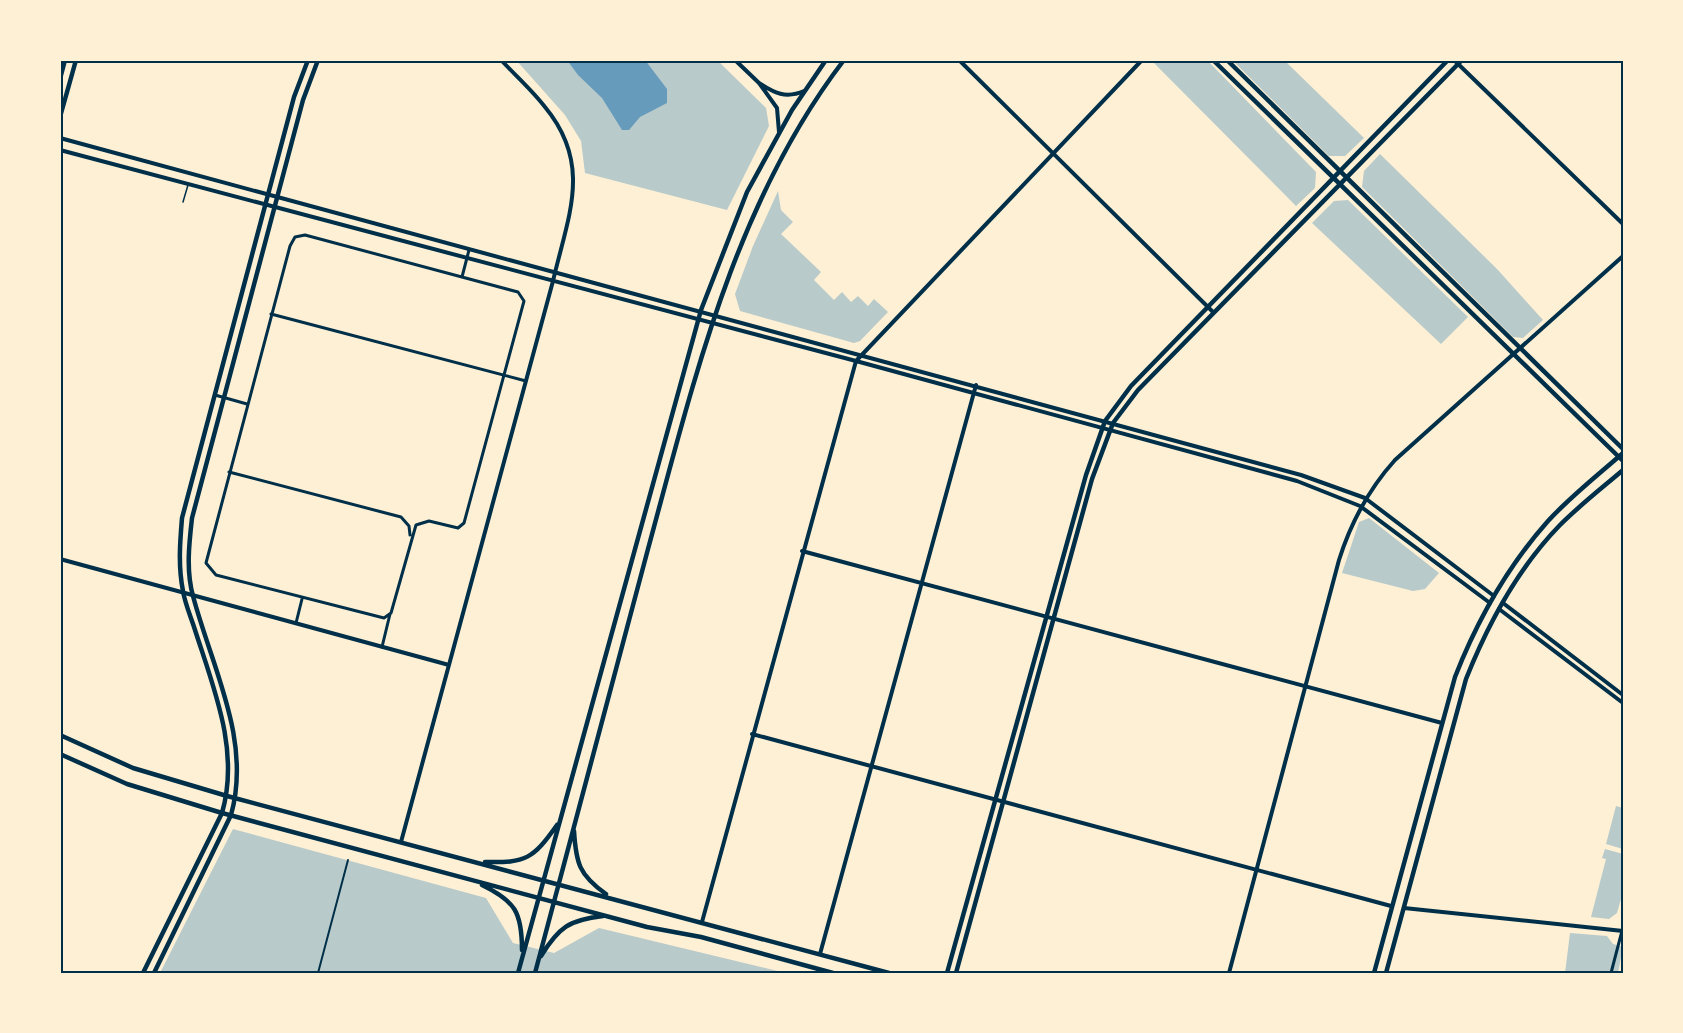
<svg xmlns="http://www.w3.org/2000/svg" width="1683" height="1033" viewBox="0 0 1683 1033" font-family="Ubuntu,sans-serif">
  <rect width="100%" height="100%" fill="#fdf0d5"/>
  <path fill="#b9caca" d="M516 60H717L766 108 769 126 727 210 585 173 581 141 565 115Z
    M1207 60 1316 172 1315 188 1296 206 1152 61Z
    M1232 60H1284L1364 138 1345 156H1329Z
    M1380 154 1497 269 1543 320 1523 338 1513 337 1362 187 1364 171Z
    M778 191 781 210 793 222 781 234 821 272 814 280 834 300 842 292 851 302 858 296 868 306 874 299 888 312 860 341 854 343 740 311 735 294 753 246Z
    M1348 200 1468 317 1441 344 1312 223 1334 201Z
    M1369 518 1439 573 1425 589 1413 591 1342 573 1359 522Z
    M1616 806 1623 808V849L1606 844Z
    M233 829 486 898 513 943 554 953 599 928 786 973H160Z
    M1605 849 1623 854V892L1617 913 1609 919 1591 917 1606 859 1602 858Z
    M1570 933 1607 936 1613 944 1623 947 1618 973H1565Z"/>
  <path fill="#669bbc" d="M567 60H645L667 89V103L640 117 629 130H622L602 98 578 75Z"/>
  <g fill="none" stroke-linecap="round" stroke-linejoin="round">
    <path stroke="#003049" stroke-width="1.5" d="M183 202 188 185"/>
    <path stroke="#003049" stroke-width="2" d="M318 973 348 860"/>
    <path stroke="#003049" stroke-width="3" d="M305 235 518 292 524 301 464 523 458 528 429 521 416 525 391 613 384 618 216 575 206 563 290 246 295 237Z
      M462 277 469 250
      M271 314 526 381
      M215 395 247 404
      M229 472 401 517 409 526 410 535
      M296 623 302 599
      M382 647 390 614
      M1611 973 1623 927"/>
    <path stroke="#003049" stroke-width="4" d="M735 60 759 83
      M959 60 1213 312
      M1454 60 1623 224
      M779 132 777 108 759 83C774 93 786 99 804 91
      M60 138 1301 475 1365 498 1494 596
      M60 150 856 361 1297 481 1360 506 1490 603
      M802 551 1442 723
      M60 559 449 665
      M1503 603 1623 695
      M1499 609 1623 703
      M752 734 1391 906
      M401 842 553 281C568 216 593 165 545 107 532 90 515 75 501 60
      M1404 908 1623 931
      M702 922 856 361 1142 60
      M820 954 976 385
      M1229 973 1339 560C1351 522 1368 490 1395 460L1623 256"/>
    <path stroke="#003049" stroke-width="4.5" d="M1213 60 1623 461
      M1227 60 1623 449
      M60 79 65 60
      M60 117 76 60
      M143 973 222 813C240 751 214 689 195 630 191 617 185 604 183 591 178 566 180 542 182 518L294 97 308 60
      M154 973 231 815C252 740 212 668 193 596 186 571 189 544 192 518L303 100 318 60
      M947 973 1086 475 1105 421 1131 386 1448 60
      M956 973 1092 479 1113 423 1138 390 1462 60"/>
    <path stroke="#003049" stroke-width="4.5" d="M60 735 133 768 227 796 889 973
      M60 754 127 784 222 813 647 927 701 937 833 973
      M574 831C576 863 579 875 606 894
      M485 862C526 863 533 859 557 825
      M482 885C515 901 522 912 522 950
      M541 956C559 927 569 920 603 916
      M518 973 701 310 747 192 792 110 826 60
      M535 973C572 832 610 691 648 549 694 380 735 202 844 60
      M1374 973 1455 677C1477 621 1508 566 1548 521 1571 496 1598 475 1623 453
      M1386 973 1466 679C1488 624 1518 568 1560 525 1580 505 1602 488 1623 470"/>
  </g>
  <rect width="1683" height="1033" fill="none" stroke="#fdf0d5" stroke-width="123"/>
  <rect x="62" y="62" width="1560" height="910" fill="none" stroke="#003049" stroke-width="2"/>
</svg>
